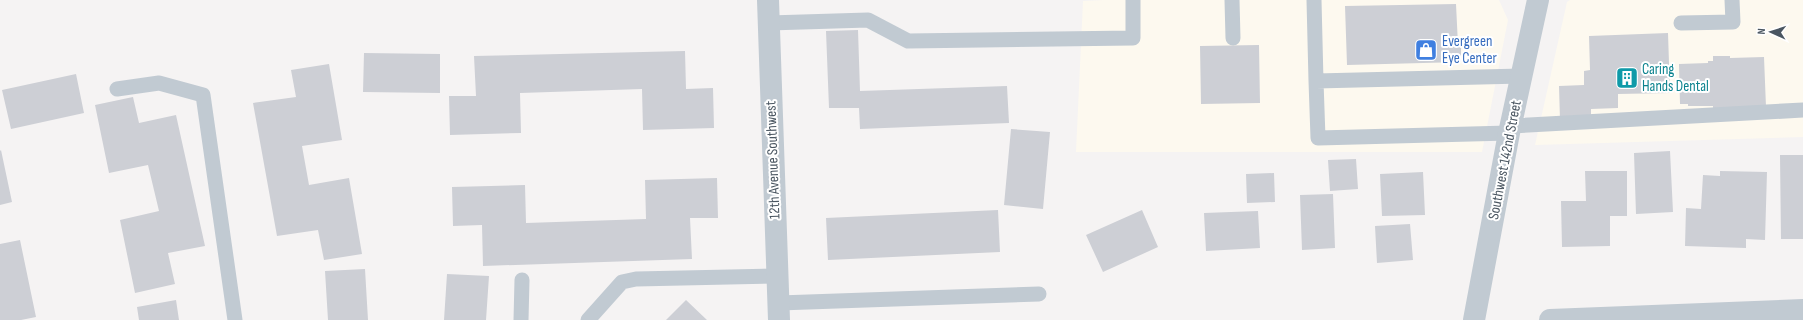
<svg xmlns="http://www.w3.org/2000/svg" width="1803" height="320" viewBox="0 0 1803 320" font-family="'Sofia Sans Condensed',sans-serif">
  <rect width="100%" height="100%" fill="#f5f3f3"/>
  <path fill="#fdf9ef" d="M1104 0H1499L1508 20 1482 152H1076L1083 1Z
    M1570 0H1803V137L1535 145 1567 2Z"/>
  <path fill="#cdcfd5" d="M1456 4 1458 45 1461 44V62L1347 65 1345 6Z
    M858 30 860 91 1007 86 1009 123 860 129 859 108H829L826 31Z
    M1668 33 1670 93 1618 94V108L1591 109V119L1560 120 1559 86 1584 85V71L1590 70 1589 36Z
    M1259 45 1260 103 1201 104 1200 46Z
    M685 51 686 89 713 88 714 128 643 130 642 89 520 93 521 133 450 135 449 96H476L474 56Z
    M364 53 440 54V93L363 92Z
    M1713 56H1730V58L1764 57 1766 107 1713 114V106H1688V104H1680L1679 64 1708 63V61H1713Z
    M329 64 342 140 302 146 309 185 349 178 362 254 324 260 318 230 277 236 253 103 296 97 291 70Z
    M76 74 84 113 11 129 2 90Z
    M133 97 139 123 176 115 205 246 168 253 175 284 135 293 120 220 159 211 148 165 109 173 95 105Z
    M1011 129 1050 132 1043 209 1004 205Z
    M1 150 12 202 0 205V151Z
    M1670 151 1673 212 1636 214 1634 153Z
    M1780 155H1803V239H1781Z
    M1356 159 1358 189 1330 191 1328 160Z
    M1585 171H1627V216H1610V246L1562 247 1561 201H1586Z
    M1720 171 1767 172 1765 240 1746 239V248L1685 246 1686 208 1701 209 1703 175 1720 176Z
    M1423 172 1425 215 1382 216 1380 174Z
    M1274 173 1275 202 1247 203 1246 174Z
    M717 178 718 218H690L692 259 483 266 482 225 453 226 452 187 525 185 526 223 646 219 645 180Z
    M1333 194 1335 248 1302 250 1300 195Z
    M998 210 1000 252 828 260 826 218Z
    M1142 210 1158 247 1103 272 1086 235Z
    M1258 211 1260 248 1206 251 1204 213Z
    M1410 224 1413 260 1377 263 1375 226Z
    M20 240 36 317 21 320H0V244Z
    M365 269 368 320H328L325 271Z
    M447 274 489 276 486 320H444Z
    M176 300 179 320H139L137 307Z
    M686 300 707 320H666Z"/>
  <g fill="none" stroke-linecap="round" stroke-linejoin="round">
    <path stroke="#c1cad2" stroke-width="15" d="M1232 0 1233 38
      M1314 0 1316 81
      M769 23 868 20 908 41 1133 38V0
      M1681 23 1733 22 1732 0
      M117 89 159 83 203 95 235 320
      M1511 126 1803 110
      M1509 133 1318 138 1316 81 1522 76
      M779 303 1039 294
      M521 320 522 280
      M588 320 622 282 636 279 778 276"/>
    <path stroke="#c1cad2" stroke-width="22" d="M768 0 779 320
      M1474 320 1509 133 1538 0
      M1550 320 1803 310"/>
  </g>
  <defs>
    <g id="shop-square" transform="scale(1.15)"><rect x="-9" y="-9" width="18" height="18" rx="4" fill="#3f7fe0" stroke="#fff"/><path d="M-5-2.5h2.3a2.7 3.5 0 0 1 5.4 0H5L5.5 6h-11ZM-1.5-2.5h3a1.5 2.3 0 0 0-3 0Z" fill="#fff"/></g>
    <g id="building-square" transform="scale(1.15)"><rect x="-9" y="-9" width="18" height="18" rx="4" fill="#0f9aa8" stroke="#fff"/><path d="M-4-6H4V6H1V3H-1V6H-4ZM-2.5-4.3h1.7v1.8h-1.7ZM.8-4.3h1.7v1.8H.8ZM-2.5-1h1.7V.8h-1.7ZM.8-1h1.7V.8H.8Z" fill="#fff"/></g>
  </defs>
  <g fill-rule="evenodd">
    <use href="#shop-square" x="1426" y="50"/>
    <use href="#building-square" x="1627" y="78"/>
  </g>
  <g text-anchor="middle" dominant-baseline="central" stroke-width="4" stroke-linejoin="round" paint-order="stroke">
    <g font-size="15" fill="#366cbe" stroke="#fff" text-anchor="start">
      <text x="1442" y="41">Evergreen<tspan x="1442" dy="17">Eye Center</tspan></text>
    </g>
    <g font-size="15" fill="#0d838f" stroke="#fff" text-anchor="start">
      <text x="1642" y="69">Caring<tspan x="1642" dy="17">Hands Dental</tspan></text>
    </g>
    <g font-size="15" fill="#4a5661" stroke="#fff">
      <text transform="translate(773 160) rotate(-92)">12th Avenue Southwest</text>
      <text transform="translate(1505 160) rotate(-79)">Southwest 142nd Street</text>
    </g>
  </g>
  <g transform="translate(1771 32) rotate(273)" stroke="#ffffff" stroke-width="3" paint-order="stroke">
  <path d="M0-3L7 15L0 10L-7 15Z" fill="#4a5661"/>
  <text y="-6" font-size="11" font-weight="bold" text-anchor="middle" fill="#4a5661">N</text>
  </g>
</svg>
